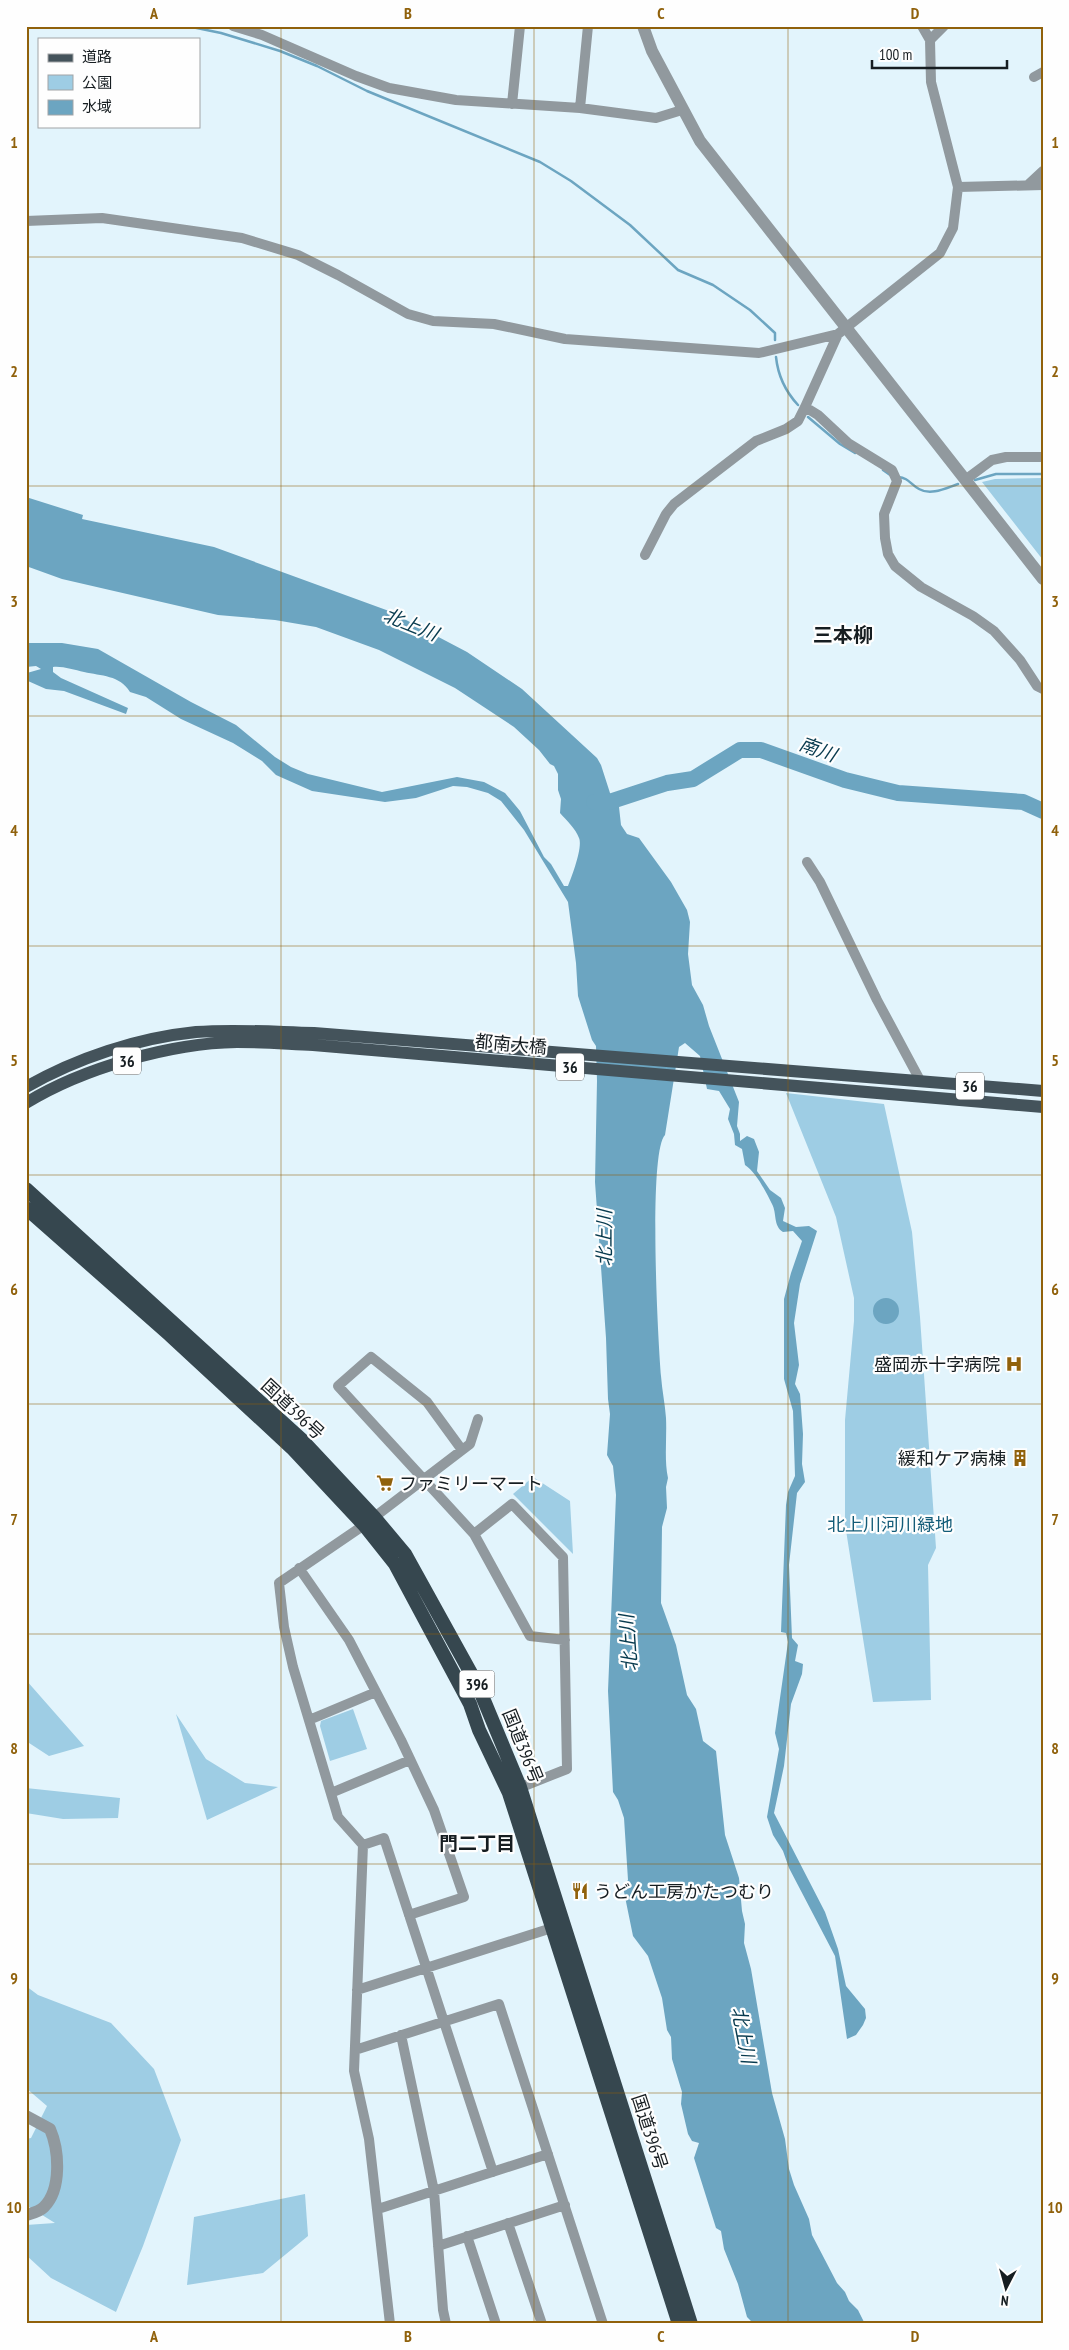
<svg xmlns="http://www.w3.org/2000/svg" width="1069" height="2350" viewBox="0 0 1069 2350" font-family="'PT Sans Narrow','Noto Sans JP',sans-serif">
  <rect width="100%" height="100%" fill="#e2f4fc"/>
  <path fill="#9ecde4" d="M1043 478V560L982 482 995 479Z
    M786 1093 884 1104 912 1232 920 1317 936 1548 928 1565 931 1700 873 1702 845 1524V1420L854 1321V1298L836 1217Z
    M533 1477 570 1501 573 1554 513 1494Z
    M26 1680 84 1746 49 1756 26 1741Z
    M353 1709 367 1749 330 1761 320 1726 321 1721Z
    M176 1714 206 1759 245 1783 278 1787 207 1820Z
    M26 1788 120 1798 118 1818 63 1819 26 1813Z
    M26 1986 38 1995 111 2023 154 2069 181 2140 143 2246 116 2312 51 2278 26 2255V2225L55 2223 26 2205V2139L31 2138 47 2106 26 2088Z
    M305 2194 308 2236 263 2273 187 2285 194 2217Z"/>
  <path fill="#6ca5c1" d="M26 497 83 515 82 519 214 547 389 611 467 652 522 689 597 758 601 765 610 793 619 807 621 825 627 834 639 838 671 882 687 910 690 922 688 954 692 985 703 1005 709 1026 739 1102 737 1126 740 1134V1141L747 1136 754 1139 759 1152 757 1171 770 1190 781 1198 785 1208 783 1221 796 1227 809 1226 817 1231 800 1284 794 1323 799 1365 795 1384 800 1394 803 1434 802 1464 805 1482 797 1493 789 1565 792 1638 798 1645 795 1661 803 1664 802 1674 791 1704 784 1766 774 1813 825 1912 838 1949 846 1986 865 2009 866 2018 863 2025 856 2035 847 2039 835 1956 789 1868 783 1851 773 1835 767 1817 779 1749 775 1733 788 1642 786 1633 781 1632 786 1505 788 1492 795 1476 793 1411 784 1379V1299L791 1273 802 1241 793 1231 783 1232C773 1226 777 1213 772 1204 766 1192 756 1172 745 1165L742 1149 735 1145 734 1134 728 1119 730 1109 719 1091 707 1089 700 1056 685 1043 679 1047 665 1135C648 1153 658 1342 661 1376 662 1390 665 1404 666 1418 667 1437 664 1460 668 1478L666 1487 667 1508 662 1527 661 1603 676 1645 687 1695 696 1709 703 1741 716 1751 725 1835 739 1878 742 1911 745 1924 744 1943 751 1969 772 2093 785 2139 789 2169 794 2185 809 2219 812 2235 837 2283 845 2292 849 2301 858 2310 865 2324H754L747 2317 738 2284 724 2249 721 2231 716 2228 694 2158 699 2143 692 2141 688 2134 681 2104 682 2092 672 2059 671 2037 667 2030 662 1998 648 1956 633 1936 623 1887 628 1880 624 1818 618 1800 613 1792 608 1691 616 1495 613 1466 607 1455 610 1414 608 1399 606 1338 595 1182 597 1081 596 1046 592 1040 578 996 576 963 568 902 524 830 501 801 488 793 467 787 453 786 416 798 385 802 312 791 276 775 262 761 233 743 181 719 146 697 130 692C120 675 101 676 84 672 74 670 63 666 53 667V672L61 678 128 708 126 714 64 691 46 689 28 681 27 673 41 669 36 666 26 667V643H62L98 649 191 702 236 725 275 757 291 767 308 774 382 792 457 777 484 782 505 793 520 811 544 857 551 864 564 886H568C572 876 583 847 579 838 576 829 566 820 560 813L561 799 558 790V774L554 766 550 764 539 750 514 727 455 688 379 650 316 627 275 620 218 615 62 579 26 566Z
    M873 1311a13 13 0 1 1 26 0a13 13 0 1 1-26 0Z"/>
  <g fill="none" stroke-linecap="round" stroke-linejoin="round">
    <path stroke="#6ca5c1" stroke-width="2.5" d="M187 26 221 33 280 51 317 66 367 91 540 162 571 181 630 225 678 270 713 285 750 310 775 333V340
      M776 357C778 376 785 391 798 405
      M808 417 840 444 855 453
      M883 470 893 477
      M898 477C909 478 910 484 919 489 931 496 946 488 958 484
      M975 480 996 474H1043"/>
    <path stroke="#6ca5c1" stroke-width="16" d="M594 802H609L667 783 693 779 740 750H761L845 780 898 793 1023 802 1043 811"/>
    <path stroke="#91999e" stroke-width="10" d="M233 26 262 35 356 76 389 88 456 100 580 108 656 118 682 110
      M930 40 944 26
      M1034 77 1043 72
      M512 104 520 26
      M580 108 588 26
      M1029 184 1043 171
      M958 187 1043 185
      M26 221 102 218 242 238 298 255 338 275 408 314 433 321 494 324 565 339 759 353 838 334 940 253 953 228 958 187 931 82 930 40 922 26
      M838 334 805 407 818 415 848 443 892 470 897 481 884 514 885 538 888 554 895 566 921 587 973 616 994 631 1020 660 1037 686 1043 689
      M965 480 992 460 1006 457H1043
      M645 555 666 514 674 504 756 441 786 429 798 421 805 407
      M807 862 820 882 877 1000 921 1082
      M462 1450 427 1402 371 1357 338 1386 474 1534 530 1636 565 1640
      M474 1534 512 1504 563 1557 567 1769 514 1790
      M299 1568 349 1640 401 1740 434 1810 464 1897 409 1915
      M309 1720 376 1692
      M331 1793 410 1760
      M363 1845 384 1838 493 2172
      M357 1990 558 1926
      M401 2035 434 2191 443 2310 446 2324
      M355 2050 499 2004 603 2324
      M378 2209 548 2154
      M508 2223 542 2324
      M467 2236 496 2324
      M438 2246 565 2205
      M390 2324 369 2139 354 2071 363 1845 338 1817 293 1667 284 1627 279 1583 364 1525 470 1444 478 1419"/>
    <path stroke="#91999e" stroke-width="12" d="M643 26 652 51 700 141 1043 579
      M26 2116 50 2129C59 2150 62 2189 44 2207 39 2212 33 2213 26 2215"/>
    <path stroke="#44535b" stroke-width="12" d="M26 1087C77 1058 137 1038 196 1032 235 1029 274 1032 314 1033L1043 1091
      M26 1103C83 1068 171 1043 237 1042 263 1042 288 1044 313 1045L1043 1107"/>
    <path stroke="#36474f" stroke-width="14" d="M26 1189 302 1440 374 1517 405 1554 478 1686 520 1787 691 2324
      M26 1208 170 1335 292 1448 364 1525 395 1564 470 1704 479 1730 509 1793 679 2324"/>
  </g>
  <path fill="none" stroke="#90610b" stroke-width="1" stroke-opacity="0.55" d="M281 26V2324M534 26V2324M788 26V2324M26 257H1043M26 486H1043M26 716H1043M26 946H1043M26 1175H1043M26 1404H1043M26 1634H1043M26 1864H1043M26 2093H1043"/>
  <defs>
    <g id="hospital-bare" transform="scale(1.35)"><path d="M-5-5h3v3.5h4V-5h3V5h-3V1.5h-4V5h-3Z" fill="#90610b" stroke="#fefefe" stroke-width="2.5" paint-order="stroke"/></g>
    <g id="building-bare" transform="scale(1.35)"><path d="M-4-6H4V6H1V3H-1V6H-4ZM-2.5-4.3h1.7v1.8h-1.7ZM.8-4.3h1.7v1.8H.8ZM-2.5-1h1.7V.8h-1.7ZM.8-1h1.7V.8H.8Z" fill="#90610b" stroke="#fefefe" stroke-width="2.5" paint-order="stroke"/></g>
    <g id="supermarket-bare" transform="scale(1.35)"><path d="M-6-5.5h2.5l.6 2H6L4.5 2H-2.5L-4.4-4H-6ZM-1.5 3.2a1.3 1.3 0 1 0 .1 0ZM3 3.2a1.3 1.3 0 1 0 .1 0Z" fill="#90610b" stroke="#fefefe" stroke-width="2.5" paint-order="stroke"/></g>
    <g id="restaurant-bare" transform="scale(1.35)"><path d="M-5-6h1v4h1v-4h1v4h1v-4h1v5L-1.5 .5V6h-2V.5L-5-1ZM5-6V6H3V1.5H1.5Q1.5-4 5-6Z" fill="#90610b" stroke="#fefefe" stroke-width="2.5" paint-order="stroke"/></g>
  </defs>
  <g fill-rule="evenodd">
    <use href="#hospital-bare" x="1014" y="1364"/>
    <use href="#building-bare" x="1020" y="1458"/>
    <use href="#supermarket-bare" x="385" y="1483"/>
    <use href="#restaurant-bare" x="580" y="1891"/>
  </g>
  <g text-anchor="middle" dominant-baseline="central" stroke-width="4.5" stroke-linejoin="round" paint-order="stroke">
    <g fill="#fefefe" stroke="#5c6063" stroke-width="1">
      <rect x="113" y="1047.5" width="28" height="27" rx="4"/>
      <rect x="556" y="1053.5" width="28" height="27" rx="4"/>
      <rect x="956" y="1072.5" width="28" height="27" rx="4"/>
      <rect x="459.5" y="1670.5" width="35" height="27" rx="4"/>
    </g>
    <g font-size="16" font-weight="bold" fill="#161d21">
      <text x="127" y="1061">36</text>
      <text x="570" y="1067">36</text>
      <text x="970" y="1086">36</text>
      <text x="477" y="1684">396</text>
    </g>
    <g font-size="18" fill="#161d21" stroke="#fefefe">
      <text transform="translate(511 1044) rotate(5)">都南大橋</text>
      <text transform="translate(293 1409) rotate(43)">国道396号</text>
      <text transform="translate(523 1746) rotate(68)">国道396号</text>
      <text transform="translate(650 2132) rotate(72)">国道396号</text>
    </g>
    <g font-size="18" fill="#161d21" stroke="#fefefe" text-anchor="end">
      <text x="1000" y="1364">盛岡赤十字病院</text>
      <text x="1006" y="1458">緩和ケア病棟</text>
      <text x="399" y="1483" text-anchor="start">ファミリーマート</text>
      <text x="594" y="1891" text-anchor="start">うどん工房かたつむり</text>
    </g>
    <g font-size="18" fill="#135c78" stroke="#fefefe">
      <text x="890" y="1524">北上川河川緑地</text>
    </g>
    <g font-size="19" font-style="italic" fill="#073a4e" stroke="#fefefe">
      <text transform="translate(411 624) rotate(22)">北上川</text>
      <text transform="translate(818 749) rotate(20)">南川</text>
      <text transform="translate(604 1238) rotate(-90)">北上川</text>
      <text transform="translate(628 1643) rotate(-94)">北上川</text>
      <text transform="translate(744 2035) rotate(79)">北上川</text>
    </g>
    <g font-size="19" font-weight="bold" fill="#161d21" stroke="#fefefe">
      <text x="477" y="1843">門二丁目</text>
    </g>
    <g font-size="20" font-weight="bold" fill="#161d21" stroke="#fefefe">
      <text x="843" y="635">三本柳</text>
    </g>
  </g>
  <rect width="1069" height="2350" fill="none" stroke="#fefefe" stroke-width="55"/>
  <rect x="38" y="38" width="162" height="90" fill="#fefefe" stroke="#a1a4a6"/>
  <rect x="48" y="54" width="25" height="8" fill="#44535b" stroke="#a1a4a6"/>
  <text x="82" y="62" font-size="15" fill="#161d21">道路</text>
  <rect x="48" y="75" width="25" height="15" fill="#9ecde4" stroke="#a1a4a6"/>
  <text x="82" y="88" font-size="15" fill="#161d21">公園</text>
  <rect x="48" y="100" width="25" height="15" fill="#6ca5c1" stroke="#a1a4a6"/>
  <text x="82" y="112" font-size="15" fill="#161d21">水域</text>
  <g transform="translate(1006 2288) rotate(186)" stroke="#fefefe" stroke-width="4" paint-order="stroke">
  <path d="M0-4L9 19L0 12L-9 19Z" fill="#161d21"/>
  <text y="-8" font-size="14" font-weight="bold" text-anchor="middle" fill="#161d21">N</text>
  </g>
  <path d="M872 60v8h135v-8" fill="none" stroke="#161d21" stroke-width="2.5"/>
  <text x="879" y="60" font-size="15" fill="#161d21" stroke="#fefefe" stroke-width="4" paint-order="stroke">100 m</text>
  <rect x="28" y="28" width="1014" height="2294" fill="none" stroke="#90610b" stroke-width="2"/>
  <g font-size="16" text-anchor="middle" font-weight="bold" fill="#90610b">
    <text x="154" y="19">A</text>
    <text x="408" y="19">B</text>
    <text x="661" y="19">C</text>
    <text x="915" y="19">D</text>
    <text x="14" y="148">1</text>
    <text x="1055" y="148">1</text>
    <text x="14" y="377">2</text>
    <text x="1055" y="377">2</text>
    <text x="14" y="607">3</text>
    <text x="1055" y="607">3</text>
    <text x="14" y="836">4</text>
    <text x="1055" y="836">4</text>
    <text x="14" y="1066">5</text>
    <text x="1055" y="1066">5</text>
    <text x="14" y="1295">6</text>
    <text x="1055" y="1295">6</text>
    <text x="14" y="1525">7</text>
    <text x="1055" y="1525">7</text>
    <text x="14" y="1754">8</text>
    <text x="1055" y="1754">8</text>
    <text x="14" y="1984">9</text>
    <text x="1055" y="1984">9</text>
    <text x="14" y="2213">10</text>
    <text x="1055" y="2213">10</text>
    <text x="154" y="2342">A</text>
    <text x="408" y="2342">B</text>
    <text x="661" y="2342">C</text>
    <text x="915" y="2342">D</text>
  </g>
</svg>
